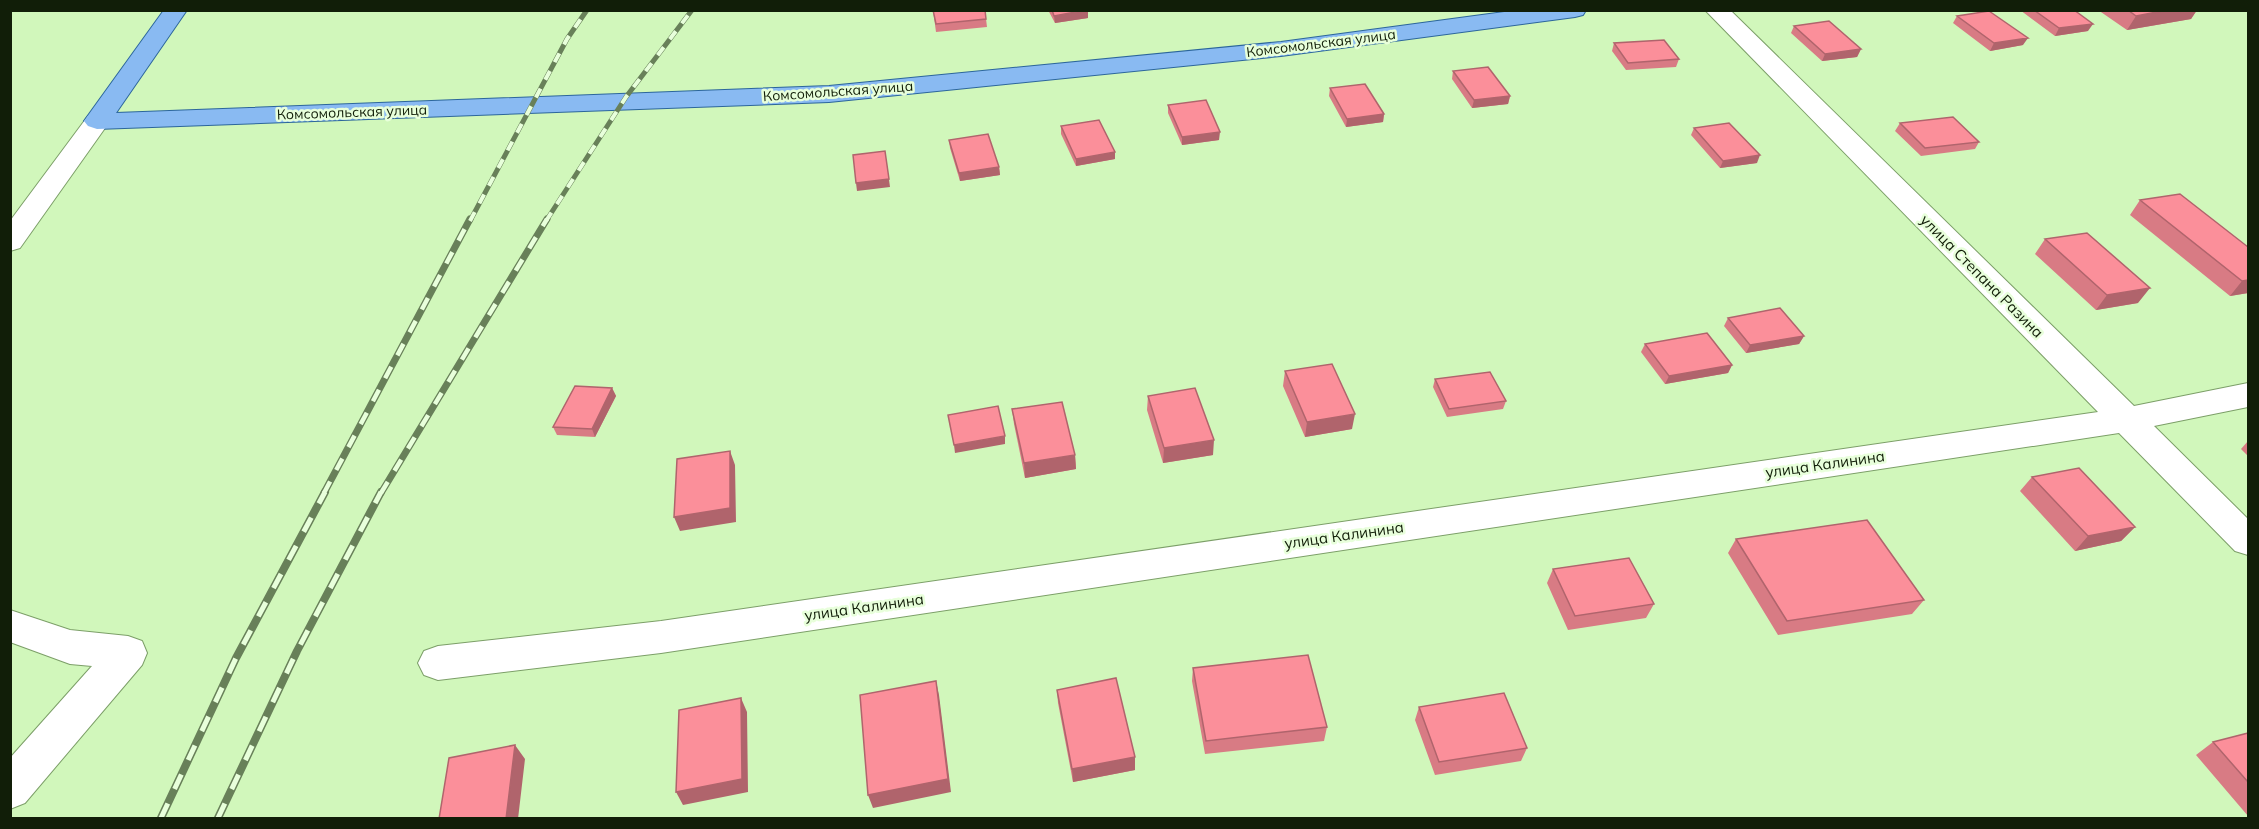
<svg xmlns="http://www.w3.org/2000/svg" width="2259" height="829" viewBox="0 0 2259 829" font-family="Mulish,sans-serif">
  <rect width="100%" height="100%" fill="#d1f7bb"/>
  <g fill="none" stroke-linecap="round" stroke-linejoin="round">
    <g stroke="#7c9f68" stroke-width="2">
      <path id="minor" d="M1705 10H1730L2134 406 2248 383V407L2154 426 2248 519V555L2235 551 2119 433 661 653 438 680 424 675 418 663 424 651 438 646 661 621 2098 412Z
        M97 113 106 116 110 121 20 248 10 251V221L88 116Z
        M10 610 70 630 128 636 142 641 147 653 142 665 25 803 10 809V758L92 666 70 664 10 642Z"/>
    </g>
    <g stroke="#2c669b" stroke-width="2">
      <path id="major" d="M164 10H187L116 113 829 86 1281 42 1519 10H1586L1583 15 1575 17 1281 56 829 102 97 129 88 126 84 121Z"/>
    </g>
    <use href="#minor" fill="#fff" fill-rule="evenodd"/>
    <use href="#major" fill="#89baf2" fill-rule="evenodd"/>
    <g stroke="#688059" stroke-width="5">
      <path id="rail-far2" d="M470 221 567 39 587 10
        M546 221 626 97 692 10"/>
    </g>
    <g stroke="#688059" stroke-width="7">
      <path id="rail-far1" d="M324 493 470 219
        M381 493 547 219"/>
    </g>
    <g stroke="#688059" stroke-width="8">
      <path id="rail" d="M161 818 236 658 325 492
        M218 818 297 651 381 492"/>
    </g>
    <use href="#rail-far2" stroke="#e8ffdb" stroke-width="4" stroke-dasharray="10" stroke-linecap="butt"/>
    <use href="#rail-far1" stroke="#e8ffdb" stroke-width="4.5" stroke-dasharray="13" stroke-linecap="butt"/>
    <use href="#rail" stroke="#e8ffdb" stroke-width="5" stroke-dasharray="16" stroke-linecap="butt"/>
  </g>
  <path fill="#d87b84" d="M933 10 986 19 987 27 936 32Z
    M1048 10H1088V18L1055 23Z
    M2020 10H2074L2088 31 2055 36Z
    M2098 10H2197L2191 19 2127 30Z
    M1957 16 2023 45 1990 51 1953 23Z
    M1794 26 1861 49 1857 57 1822 61 1791 33Z
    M1614 43 1679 59 1676 67 1626 70 1612 51Z
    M1453 71 1510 96 1508 104 1472 108 1452 79Z
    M1330 88 1384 114 1383 122 1346 127 1329 96Z
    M1168 105 1219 140 1182 145 1168 113Z
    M1900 123 1979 142 1975 149 1921 156 1895 131Z
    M1061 126 1115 159 1076 166 1061 134Z
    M1694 128 1757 163 1720 168 1691 135Z
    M949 140 999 167 1000 175 960 181 950 148Z
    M2140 200 2248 247V293L2230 296 2130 215Z
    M2045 239 2138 303 2096 310 2035 254Z
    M1728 318 1804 336 1799 344 1746 353 1724 326Z
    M1645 344 1732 365 1728 373 1665 384 1641 352Z
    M1285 371 1352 429 1305 437 1283 386Z
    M1435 379 1506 401 1503 409 1447 417 1433 387Z
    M612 388 616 396 595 437 557 435 553 427Z
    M1148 396 1213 455 1163 463 1147 410Z
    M1012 409 1075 455 1076 469 1025 478 1014 424Z
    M2248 441V456L2241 449Z
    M2032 477 2135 527 2121 541 2075 551 2020 491Z
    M1736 539 1924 600 1912 614 1778 635 1728 553Z
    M1553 569 1654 604 1646 618 1568 630 1547 583Z
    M1193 668 1327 727 1324 741 1205 754 1192 681Z
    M1057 690 1135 757V770L1073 782 1058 703Z
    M1419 707 1527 748 1521 761 1435 775 1415 720Z
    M2248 733V816L2196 755 2213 742Z"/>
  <path fill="#b0646c" d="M1088 10V18L1055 23 1054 16Z
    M2167 10H2197L2191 19 2127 30 2136 16Z
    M2093 24 2088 31 2055 36 2059 28Z
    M2028 38 2023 45 1990 51 1994 43Z
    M1861 49 1857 57 1822 61 1825 54Z
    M1510 96 1508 104 1472 108 1474 100Z
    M1384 114 1383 122 1346 127 1347 119Z
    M1220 132 1219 140 1182 145V137Z
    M885 151 890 187 857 191 856 183Z
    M1115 152V159L1076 166V159Z
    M1760 155 1757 163 1720 168 1723 161Z
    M999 167 1000 175 960 181 959 173Z
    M2248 280V293L2230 296 2242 281Z
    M2150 288 2138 303 2096 310 2107 295Z
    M1804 336 1799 344 1746 353 1750 345Z
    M1732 365 1728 373 1665 384 1669 376Z
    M612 388 616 396 595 437 592 429Z
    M1355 414 1352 429 1305 437 1307 422Z
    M1005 436V444L955 453 954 445Z
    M1214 440 1213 455 1163 463 1164 448Z
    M730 451 735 465 736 522 680 531 674 517Z
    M1075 455 1076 469 1025 478 1024 463Z
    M2135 527 2121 541 2075 551 2088 536Z
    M936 681 939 695 951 792 873 808 868 795Z
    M741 698 747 712 748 792 683 805 676 792Z
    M515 745 525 759 518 819H506Z
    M1135 757V770L1073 782 1072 769Z"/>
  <path fill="#fb8f9a" stroke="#b0646c" stroke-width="1.5" d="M933 10H985L986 19 936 24Z
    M1052 10H1086L1054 16Z
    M2034 10H2074L2093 24 2059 28Z
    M2128 10H2167L2136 16Z
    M1989 11 2028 38 1994 43 1957 16Z
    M1829 21 1861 49 1825 54 1794 26Z
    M1664 40 1679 59 1628 63 1614 43Z
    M1488 67 1510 96 1474 100 1453 71Z
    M1365 84 1384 114 1347 119 1330 88Z
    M1206 100 1220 132 1182 137 1168 105Z
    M1953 117 1979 142 1925 148 1900 123Z
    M1099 120 1115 152 1076 159 1061 126Z
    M1729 123 1760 155 1723 161 1694 128Z
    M988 134 999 167 959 173 949 140Z
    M885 151 889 179 856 183 853 155Z
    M2180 194 2248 247V280L2242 281 2140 200Z
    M2087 233 2150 288 2107 295 2045 239Z
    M1780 308 1804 336 1750 345 1728 318Z
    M1707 333 1732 365 1669 376 1645 344Z
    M1332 364 1355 414 1307 422 1285 371Z
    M1490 372 1506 401 1449 409 1435 379Z
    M575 386 612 388 592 429 553 427Z
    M1195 388 1214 440 1164 448 1148 396Z
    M1062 402 1075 455 1024 463 1012 409Z
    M998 406 1005 436 954 445 948 415Z
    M730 451V508L674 517 677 459Z
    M2079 468 2135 527 2088 536 2032 477Z
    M1867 520 1924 600 1787 621 1736 539Z
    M1629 558 1654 604 1575 616 1553 569Z
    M1308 655 1327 727 1206 741 1193 668Z
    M1116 678 1135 757 1072 769 1057 690Z
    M936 681 948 779 868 795 860 695Z
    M1504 693 1527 748 1439 762 1419 707Z
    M741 698 742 779 676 792 679 710Z
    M2248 733V782L2213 742Z
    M515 745 506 819H439L449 758Z"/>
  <g text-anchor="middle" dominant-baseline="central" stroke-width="5" stroke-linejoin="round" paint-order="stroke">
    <g font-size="14" fill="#111e08" stroke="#e8ffdb">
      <text transform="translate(1321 43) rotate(-7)">Комсомольская улица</text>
      <text transform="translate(838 91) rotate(-4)">Комсомольская улица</text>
      <text transform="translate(352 112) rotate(-2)">Комсомольская улица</text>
    </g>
    <g font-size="15" fill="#111e08" stroke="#e8ffdb">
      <text transform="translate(1982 276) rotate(45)">улица Степана Разина</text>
      <text transform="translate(1825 464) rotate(-8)">улица Калинина</text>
      <text transform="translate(1344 535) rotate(-8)">улица Калинина</text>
      <text transform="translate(864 607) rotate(-8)">улица Калинина</text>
    </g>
  </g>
  <rect width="2259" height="829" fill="none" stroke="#111e08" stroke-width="24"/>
</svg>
